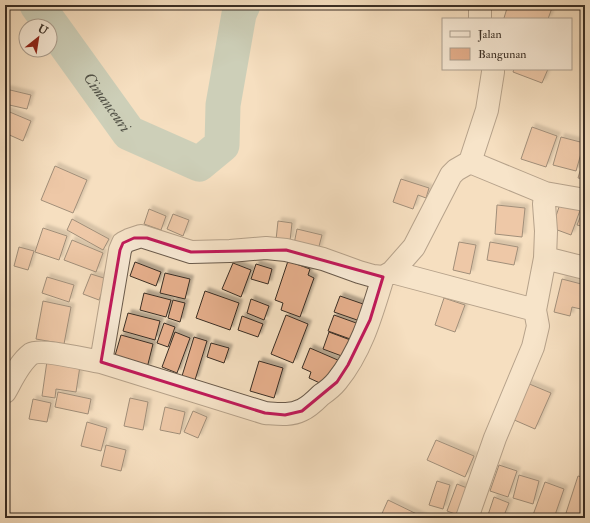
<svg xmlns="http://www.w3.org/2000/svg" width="590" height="523" viewBox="0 0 590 523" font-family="'IM FELL Double Pica',serif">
  <defs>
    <filter id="shadow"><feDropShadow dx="3.5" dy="-3.5" stdDeviation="1" flood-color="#0004"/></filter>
  </defs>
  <rect width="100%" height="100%" fill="#f5dfc0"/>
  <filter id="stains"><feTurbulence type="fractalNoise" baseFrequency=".005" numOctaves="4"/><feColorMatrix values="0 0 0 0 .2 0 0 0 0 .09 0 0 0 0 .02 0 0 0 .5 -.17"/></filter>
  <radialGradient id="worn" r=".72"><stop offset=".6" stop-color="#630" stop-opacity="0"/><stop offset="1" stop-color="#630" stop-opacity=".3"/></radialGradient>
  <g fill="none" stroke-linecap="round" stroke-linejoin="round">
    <path stroke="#9cbdb0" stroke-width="35" id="s1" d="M37 5 129 133 199 164 222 145 223 105 239 14 243 5"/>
  </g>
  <path fill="#e5ae8b" stroke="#3a2e24" filter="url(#shadow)" d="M508 5H553L548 19H506L504 18Z
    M514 69H548L542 83 513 72Z
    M6 89 31 95 27 109 5 104Z
    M5 110 31 121 23 141 5 133Z
    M532 127 557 136 546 167 521 159Z
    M561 137 584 143 576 171 553 165Z
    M585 154V179L578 178Z
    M55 166 87 180 73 213 41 200Z
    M401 179 429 188 426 198 418 195 413 209 393 202Z
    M562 198 582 205 571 235 552 228Z
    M497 205 525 208 522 237 495 234Z
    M585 205V227L577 225Z
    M149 209 166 216 161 230 144 224Z
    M173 214 189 220 183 236 167 229Z
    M72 219 109 239 103 250 67 230Z
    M278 221 292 223 290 241 276 240Z
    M43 228 67 236 59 260 35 252Z
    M297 229 322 235 318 250 294 244Z
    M72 240 103 253 96 272 64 260Z
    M459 242 476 245 470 274 453 270Z
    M490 242 518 247 514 265 487 260Z
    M19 247 34 251 28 270 14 266Z
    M288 261 310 269 308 275 314 278 300 317 281 310 283 303 275 300Z
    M135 262 161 272 156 286 130 276Z
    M233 263 251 270 241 297 222 289Z
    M256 264 272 269 268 284 251 279Z
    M165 273 190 279 185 299 160 293Z
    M91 274 107 279 99 300 83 294Z
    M47 277 74 285 69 302 42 293Z
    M562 279 585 285V310L572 307 570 316 554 312Z
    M205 291 239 303 230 330 196 318Z
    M144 293 171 300 166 317 140 310Z
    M340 296 366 305 360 321 334 312Z
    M444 298 465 305 455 332 435 325Z
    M251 299 269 306 264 320 247 313Z
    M173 300 185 303 180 322 168 318Z
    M43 301 71 307 64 344 36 339Z
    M128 313 160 321 155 340 123 331Z
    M286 315 308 324 293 363 271 354Z
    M334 315 359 324 353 340 328 331Z
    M242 316 263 324 258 337 238 330Z
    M164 323 175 327 168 347 157 343Z
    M175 332 190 338 177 373 162 367Z
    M329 332 353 341 347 358 323 349Z
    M121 335 153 344 147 368 114 359Z
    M194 337 207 341 195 380 182 376Z
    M211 343 229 348 224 363 207 357Z
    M310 348 340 361 332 380 325 377 322 384 309 378 311 372 302 368Z
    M47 361 80 366 76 392 56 389 55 398 42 396Z
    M259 361 283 368 274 398 250 391Z
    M527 383 551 393 535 429 512 419Z
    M58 392 91 399 88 414 55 407Z
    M130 398 148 402 143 430 124 426Z
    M33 399 51 403 47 422 29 419Z
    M165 407 185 412 180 434 160 430Z
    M193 411 207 417 198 438 184 432Z
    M87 422 107 428 101 451 81 446Z
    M436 440 474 456 465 477 427 460Z
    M106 445 126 450 121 471 101 466Z
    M499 465 517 471 508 497 490 491Z
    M519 475 539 481 533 504 513 498Z
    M578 476 585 478V518L566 513Z
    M437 481 450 485 443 509 429 505Z
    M545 482 564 489 554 518H543L533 515Z
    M457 484 467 488 458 515 447 511Z
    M494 497 509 503 503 518H487Z
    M388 500 425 518H380Z"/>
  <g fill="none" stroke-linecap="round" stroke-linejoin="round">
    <g stroke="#695a4b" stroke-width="24">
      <path id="street" d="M480 19V5
        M545 193 585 200
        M545 258 585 268
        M392 272 535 310
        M101 362 265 413C278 414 290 416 302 410 309 407 316 400 321 395 327 391 333 386 337 381 362 350 372 313 383 277
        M5 392C12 380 19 363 31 354 41 348 87 360 101 362L120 250 123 243 129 240 141 236 191 252 230 251 266 248 286 250 323 259 359 272 373 276 383 277 392 272 414 247 451 175 456 170 470 162 487 110 493 72V69
        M467 518 495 438 533 347 538 326 535 310 545 258 546 231 544 204 545 193 470 162"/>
    </g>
    <use href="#street" stroke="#f8ead6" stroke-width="22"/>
  </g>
  <path d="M0 0H590V523H0ZM134 238H147L191 252 286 250 383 277 370 320 348 365 337 382 302 411 285 415 265 413 101 362 120 250 123 243Z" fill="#f5dfc0" fill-opacity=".55" fill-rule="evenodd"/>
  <path fill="none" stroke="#c2185b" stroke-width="3" stroke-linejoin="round" d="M134 238H147L191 252 286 250 383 277 370 320 348 365 337 382 302 411 285 415 265 413 101 362 120 250 123 243Z"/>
  <g text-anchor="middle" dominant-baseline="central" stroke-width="3" stroke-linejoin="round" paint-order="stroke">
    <g font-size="16" font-style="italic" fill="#525247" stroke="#f8ead6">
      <text stroke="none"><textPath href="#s1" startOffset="120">Cimanceuri</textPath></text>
    </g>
  </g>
  <rect width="590" height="523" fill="none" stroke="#f5dfc0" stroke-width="20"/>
  <rect x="6" y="6" width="578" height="511" fill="none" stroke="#3a2e24" stroke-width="2"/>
  <rect x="10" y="10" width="570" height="503" fill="none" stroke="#3a2e24"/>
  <rect x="442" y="18" width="130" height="52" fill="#f8ead6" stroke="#ac9f8f"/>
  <rect x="450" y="31" width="20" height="6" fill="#f8ead6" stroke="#ac9f8f"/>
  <text x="478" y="38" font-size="12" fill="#3a2e24">Jalan</text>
  <rect x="450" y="48" width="20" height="12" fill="#e5ae8b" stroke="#ac9f8f"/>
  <text x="478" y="58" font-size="12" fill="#3a2e24">Bangunan</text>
  <g transform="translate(38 38) rotate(30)"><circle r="19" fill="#f8ead6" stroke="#ac9f8f"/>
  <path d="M0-3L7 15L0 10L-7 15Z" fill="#8f2418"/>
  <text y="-6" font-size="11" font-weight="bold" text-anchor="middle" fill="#3a2e24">U</text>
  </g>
  <rect width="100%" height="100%" filter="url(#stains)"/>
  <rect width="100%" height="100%" fill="url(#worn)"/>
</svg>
